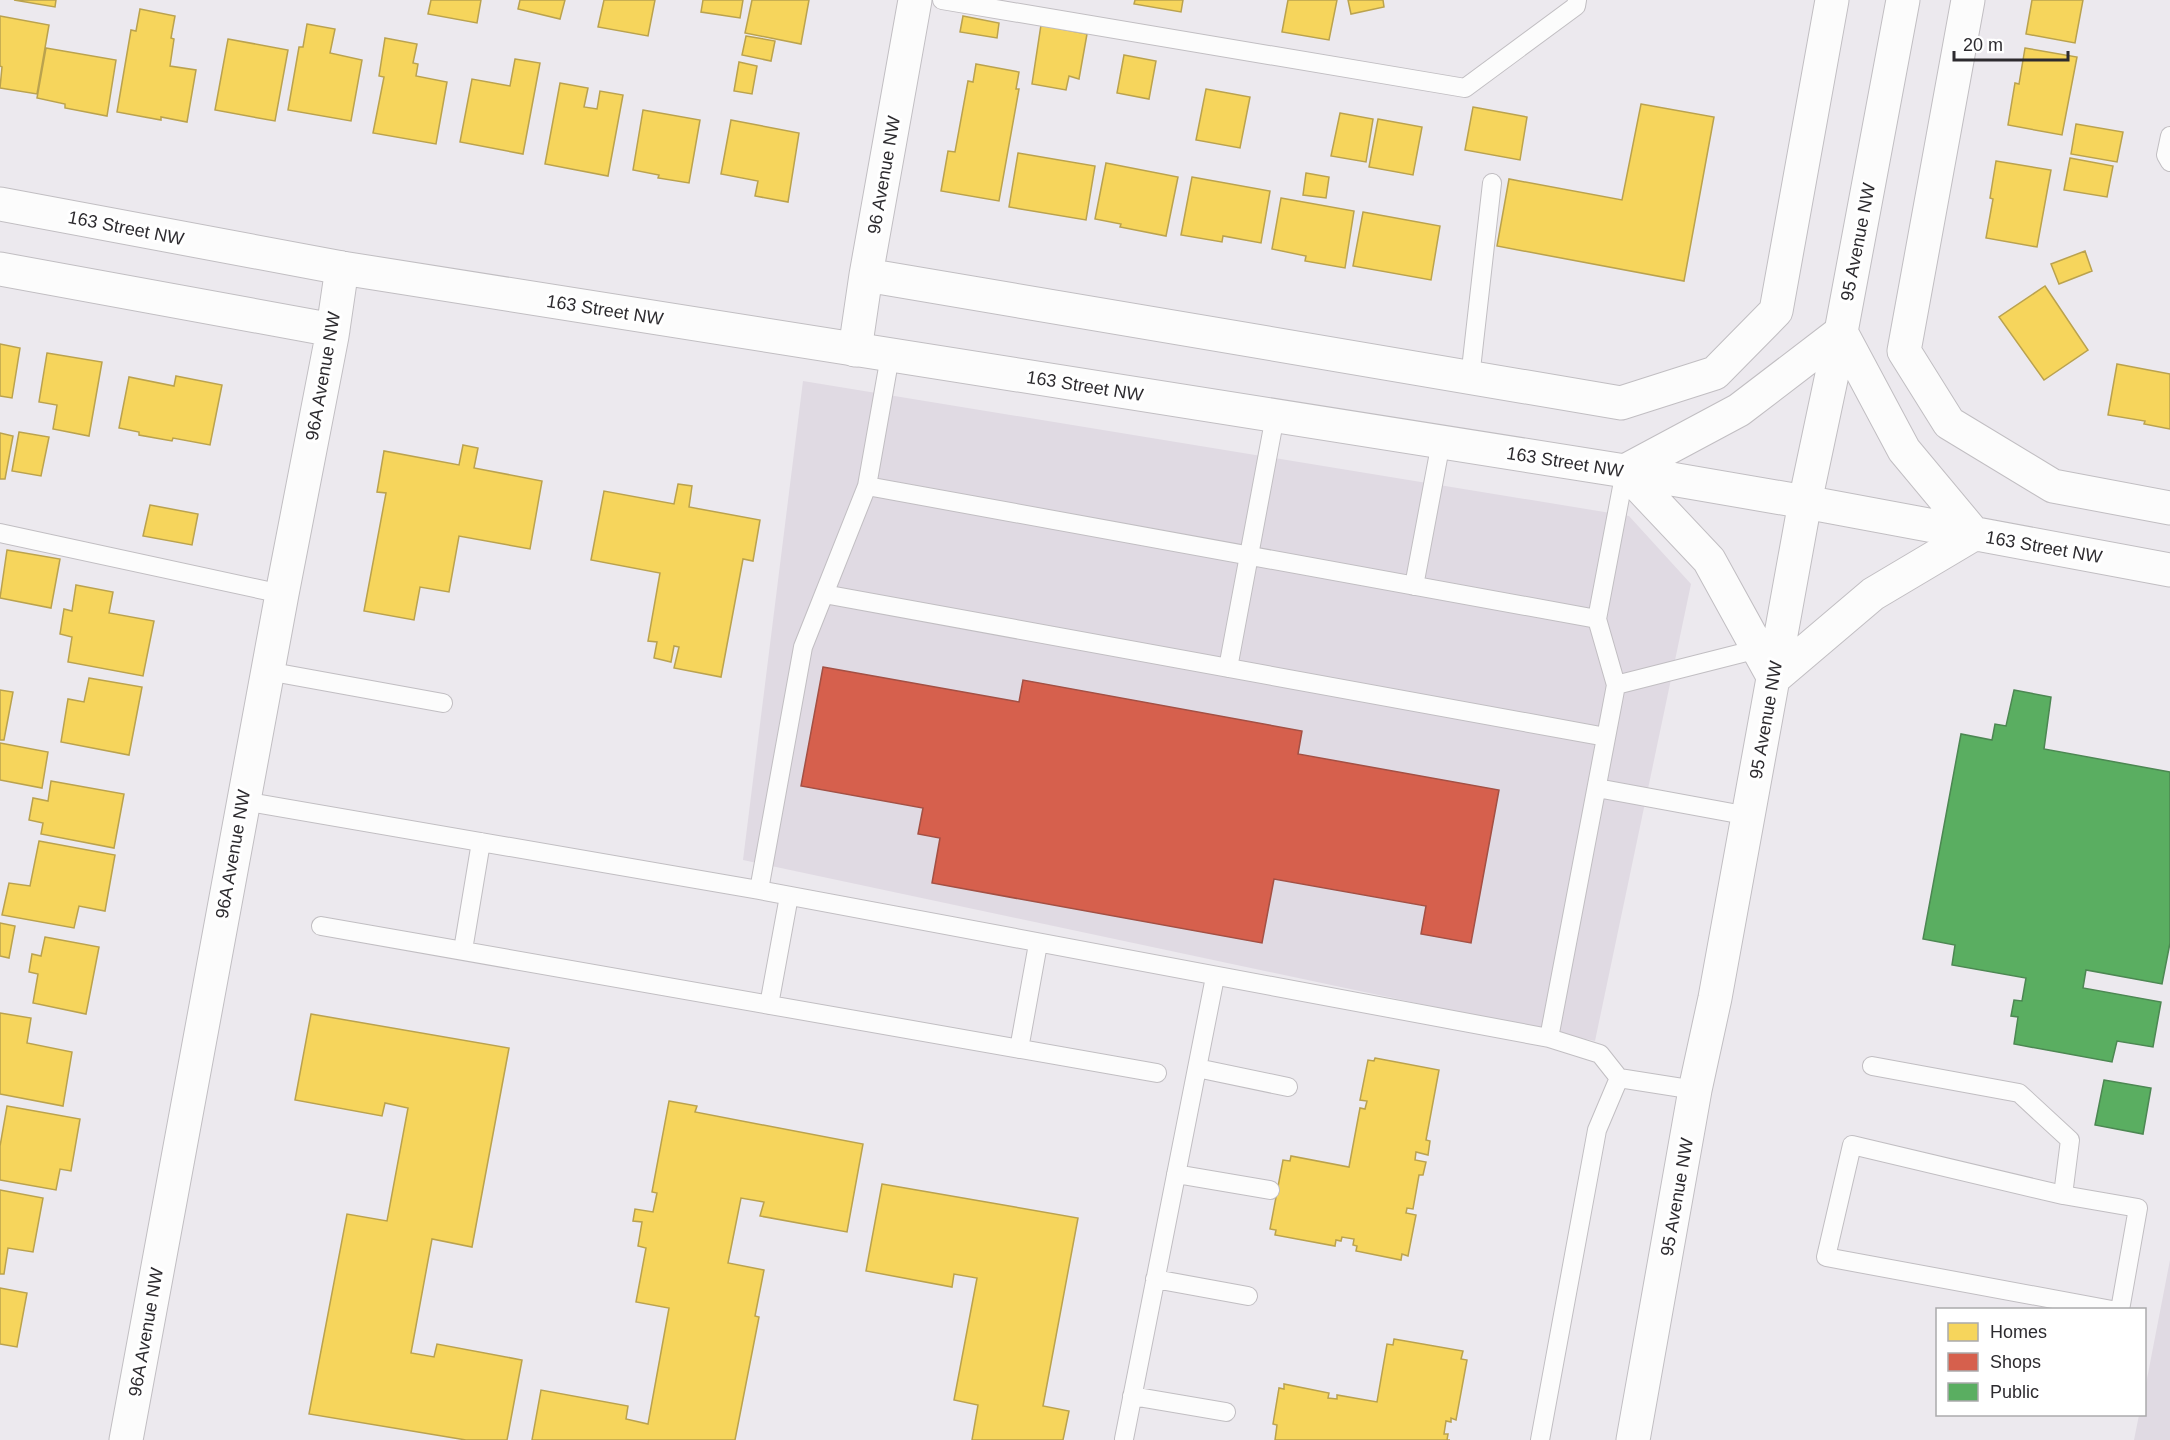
<svg xmlns="http://www.w3.org/2000/svg" width="2170" height="1440" viewBox="0 0 2170 1440" font-family="Arial,sans-serif">
  <rect width="100%" height="100%" fill="#ece9ee"/>
  <path fill="#e0dae3" d="M803 381 1629 516 1691 584 1595 1041 743 860Z
    M2170 1260V1440H2134L2139 1415 2144 1414 2145 1389Z"/>
  <path fill="#f6d55c" stroke="#baa24e" stroke-width="1.5" d="M14 0H56L55 7Z
    M431 0H481L477 23 428 14Z
    M520 0H565L560 19 518 9Z
    M604 0H655L648 36 598 27Z
    M703 0H743L740 18 701 12Z
    M752 0H809L801 44 745 33Z
    M1135 0H1183L1181 12 1134 4Z
    M1288 0H1337L1329 40 1282 32Z
    M1348 0H1383L1384 7 1351 14Z
    M2032 0H2083L2075 43 2026 34Z
    M140 9 175 16 171 38 174 39 170 66 196 70 187 122 161 117V120L117 112 131 30 136 31Z
    M0 16 49 25 37 94 0 88 2 67 0 66Z
    M963 16 999 23 997 38 960 32Z
    M307 24 335 29 330 53 362 60 351 121 288 110 299 47H303Z
    M1041 25 1087 34 1079 79 1069 76 1066 90 1032 84Z
    M746 36 775 41 771 61 742 55Z
    M385 38 417 44 413 63 418 64 416 76 447 82 436 144 373 133 384 77 379 76Z
    M228 39 288 50 275 121 215 110Z
    M46 48 116 60 107 116 65 108V104L37 98Z
    M2025 48 2077 57 2062 135 2008 125 2015 83 2019 84Z
    M1124 55 1156 61 1149 99 1117 93Z
    M515 59 540 63 523 154 460 142 472 79 510 86Z
    M739 62 757 66 752 94 734 91Z
    M976 64 1019 72 1016 89H1019L999 201 941 191 948 151 955 152 968 81 973 82Z
    M560 83 588 88 584 107 597 109 600 91 623 95 608 176 545 164Z
    M1206 89 1250 97 1240 148 1196 140Z
    M1641 104 1714 117 1684 281 1497 246 1509 179 1622 200Z
    M1473 107 1527 117 1520 160 1465 150Z
    M643 110 700 120 689 183 658 178 659 175 633 170Z
    M1340 113 1373 119 1366 162 1331 156Z
    M1378 119 1422 127 1413 175 1369 167Z
    M731 120 799 133 788 202 755 196 758 181 721 174Z
    M2076 124 2123 132 2117 162 2071 154Z
    M1018 153 1095 166 1086 220 1009 207Z
    M2070 158 2113 166 2107 197 2064 190Z
    M1996 161 2051 170 2037 247 1986 238 1993 199 1990 198Z
    M1106 163 1178 177 1166 236 1120 227 1121 224 1095 219Z
    M1306 173 1329 177 1326 198 1303 195Z
    M1192 177 1270 191 1261 243 1223 236 1222 242 1181 235Z
    M1281 198 1354 211 1345 268 1305 261 1306 256 1272 249Z
    M1363 212 1440 226 1431 280 1353 266Z
    M2085 251 2092 271 2059 284 2051 264Z
    M2045 286 2088 350 2044 380 1999 317Z
    M0 344 20 348 12 398 0 396Z
    M47 353 102 362 89 436 53 429 57 405 39 402Z
    M2117 364 2170 374V429L2144 424 2145 421 2108 415Z
    M176 376 222 385 210 445 173 438 172 441 139 435V432L119 428 129 377 174 386Z
    M19 432 49 437 41 476 12 471Z
    M0 433 13 436 5 479H0Z
    M463 445 478 448 474 468 542 481 530 549 459 536 449 592 420 587 414 620 364 611 386 493 377 492 384 451 459 465Z
    M678 484 692 486 689 507 760 520 753 561 743 559 721 677 674 668 679 647 674 646 671 662 654 658 657 642 648 641 660 573 591 560 604 491 674 504Z
    M150 505 198 514 192 545 143 536Z
    M7 550 60 559 51 608 0 598Z
    M76 585 113 592 109 613 154 621 143 676 68 662 72 637 60 634 64 609 72 611Z
    M89 678 142 687 129 755 61 742 68 699 84 702Z
    M0 690 13 692 4 740H0Z
    M0 743 48 752 42 788 0 780Z
    M51 781 124 794 114 848 41 834 43 823 29 820 33 798 48 801Z
    M39 841 115 855 105 911 79 906 74 928 2 915 9 883 30 886Z
    M0 923 15 926 9 958 0 956Z
    M45 937 99 947 86 1014 33 1003 38 974 29 972 32 954 41 956Z
    M0 1013 31 1018 27 1043 72 1052 63 1106 0 1094Z
    M311 1014 509 1048 472 1247 432 1239 411 1353 434 1357 437 1344 522 1360 507 1440H466L309 1414 347 1214 387 1221 408 1108 385 1103 382 1116 295 1100Z
    M1375 1058 1439 1070 1426 1140 1430 1141 1428 1155 1416 1152 1415 1160 1426 1162 1423 1175H1419L1413 1209 1407 1208 1406 1213 1416 1215 1408 1256 1402 1254 1401 1260 1356 1251 1357 1246 1353 1245 1354 1239 1342 1237 1341 1241 1336 1240 1335 1246 1275 1235 1276 1230 1270 1229 1283 1160 1290 1161 1291 1156 1349 1167 1360 1108 1365 1109 1367 1101 1360 1100 1368 1060 1374 1061Z
    M669 1101 697 1106 695 1112 863 1144 847 1232 760 1216 764 1202 741 1198 728 1263 764 1270 755 1316 759 1317 735 1440H532L541 1390 628 1406 626 1419 648 1424 669 1308 636 1302 646 1248 638 1246 642 1222 633 1221 635 1209 653 1212 657 1193 652 1192Z
    M7 1106 80 1119 71 1171 60 1169 56 1190 0 1180V1146Z
    M882 1184 1078 1218 1043 1406 1069 1411 1063 1440H972L978 1405 954 1400 977 1278 954 1274 952 1287 866 1271Z
    M0 1190 43 1198 33 1252 8 1248 4 1274H0Z
    M0 1288 27 1293 17 1347 0 1344Z
    M1394 1339 1463 1351 1461 1359 1467 1360 1456 1420 1451 1418V1422L1446 1421 1444 1434H1448L1447 1440H1450H1275L1277 1425 1273 1424 1279 1388 1284 1389V1384L1329 1393 1328 1398 1337 1399V1395L1377 1402 1387 1344 1393 1345Z"/>
  <path fill="#d6604d" stroke="#a35044" stroke-width="1.5" d="M823 667 1019 702 1023 680 1302 731 1298 754 1499 790 1471 943 1421 934 1426 906 1274 879 1262 943 932 883 940 838 918 834 923 808 801 786Z"/>
  <path fill="#5aae61" stroke="#4c8752" stroke-width="1.5" d="M2014 690 2051 697 2044 749 2170 772V943L2162 984 2086 970 2083 988 2161 1002 2153 1047 2117 1041 2112 1062 2014 1044 2018 1017 2011 1016 2014 1000 2022 1001 2026 978 1952 965 1955 945 1923 939 1961 734 1992 740 1995 724 2006 726Z
    M2104 1080 2151 1088 2143 1134 2095 1125Z"/>
  <g fill="none" stroke-linecap="round" stroke-linejoin="round">
    <g stroke="#c1bec2" stroke-width="20">
      <path id="service" d="M942 0 1465 88 1576 6 1577 0
        M2170 136 2166 155 2170 162
        M890 356 867 486 1597 619 1625 471
        M1470 378 1492 183
        M867 486 803 647 759 890 1549 1038 1600 1054 1619 1078 1695 1090
        M0 533 282 594
        M1414 586 1441 442
        M824 594 1606 737
        M1597 619 1616 685
        M1228 668 1275 416
        M267 671 443 703
        M1597 788 1749 816
        M243 801 759 890
        M321 926 1157 1073
        M463 950 481 842
        M769 1005 789 896
        M1549 1038 1616 685 1758 649
        M1019 1049 1038 944
        M1872 1066 2019 1093 2070 1140 2063 1195
        M1197 1068 1288 1087
        M1176 1174 1270 1190
        M1155 1279 1248 1296
        M2112 1310 1826 1257 1852 1145 2063 1195 2138 1208 2120 1310
        M1132 1396 1226 1412
        M1124 1439 1215 977
        M1540 1440 1597 1130 1619 1078"/>
    </g>
    <g stroke="#c1bec2" stroke-width="35">
      <path id="minor" d="M1968 0 1904 351 1949 423 2053 486 2170 508
        M0 269 333 330
        M866 275 1621 403 1715 373 1776 311 1832 0
        M855 350 866 275 915 0
        M126 1440 282 594 332 336 342 268"/>
    </g>
    <g stroke="#c1bec2" stroke-width="35">
      <path id="secondary" d="M0 204 342 268 1625 471 1805 502 2170 570
        M1841 332 1904 450 1974 534
        M1625 471 1739 410 1841 332
        M1625 471 1709 560 1774 678
        M1774 678 1873 594 1974 534
        M1633 1440 1695 1090 1715 998 1805 502 1841 332 1903 0"/>
    </g>
    <use href="#service" stroke="#fcfcfc" stroke-width="18"/>
    <use href="#minor" stroke="#fcfcfc" stroke-width="33"/>
    <use href="#secondary" stroke="#fcfcfc" stroke-width="33"/>
  </g>
  <g text-anchor="middle" dominant-baseline="central" stroke-width="6" stroke-linejoin="round" paint-order="stroke">
    <g font-size="18" fill="#2d2b2f" stroke="#fff">
      <text transform="translate(884 175) rotate(-80)">96 Avenue NW</text>
      <text transform="translate(126 228) rotate(11)">163 Street NW</text>
      <text transform="translate(1858 242) rotate(-79)">95 Avenue NW</text>
      <text transform="translate(605 310) rotate(9)">163 Street NW</text>
      <text transform="translate(323 376) rotate(-80)">96A Avenue NW</text>
      <text transform="translate(1085 386) rotate(9)">163 Street NW</text>
      <text transform="translate(1565 462) rotate(9)">163 Street NW</text>
      <text transform="translate(2044 547) rotate(10)">163 Street NW</text>
      <text transform="translate(1766 720) rotate(-80)">95 Avenue NW</text>
      <text transform="translate(233 854) rotate(-80)">96A Avenue NW</text>
      <text transform="translate(1677 1197) rotate(-80)">95 Avenue NW</text>
      <text transform="translate(146 1332) rotate(-80)">96A Avenue NW</text>
    </g>
  </g>
  <rect x="1936" y="1308" width="210" height="108" fill="#ffffff" stroke="#abaaac" stroke-width="1.5"/>
  <rect x="1948" y="1323" width="30" height="18" fill="#f6d55c" stroke="#abaaac" stroke-width="1.5"/>
  <text x="1990" y="1338" font-size="18" fill="#2d2b2f">Homes</text>
  <rect x="1948" y="1353" width="30" height="18" fill="#d6604d" stroke="#abaaac" stroke-width="1.5"/>
  <text x="1990" y="1368" font-size="18" fill="#2d2b2f">Shops</text>
  <rect x="1948" y="1383" width="30" height="18" fill="#5aae61" stroke="#abaaac" stroke-width="1.5"/>
  <text x="1990" y="1398" font-size="18" fill="#2d2b2f">Public</text>
  <path d="M1954 51v9h114v-9" fill="none" stroke="#2d2b2f" stroke-width="3"/>
  <text x="1963" y="51" font-size="18" fill="#2d2b2f" stroke="#ffffff" stroke-width="4.5" paint-order="stroke">20 m</text>
</svg>
